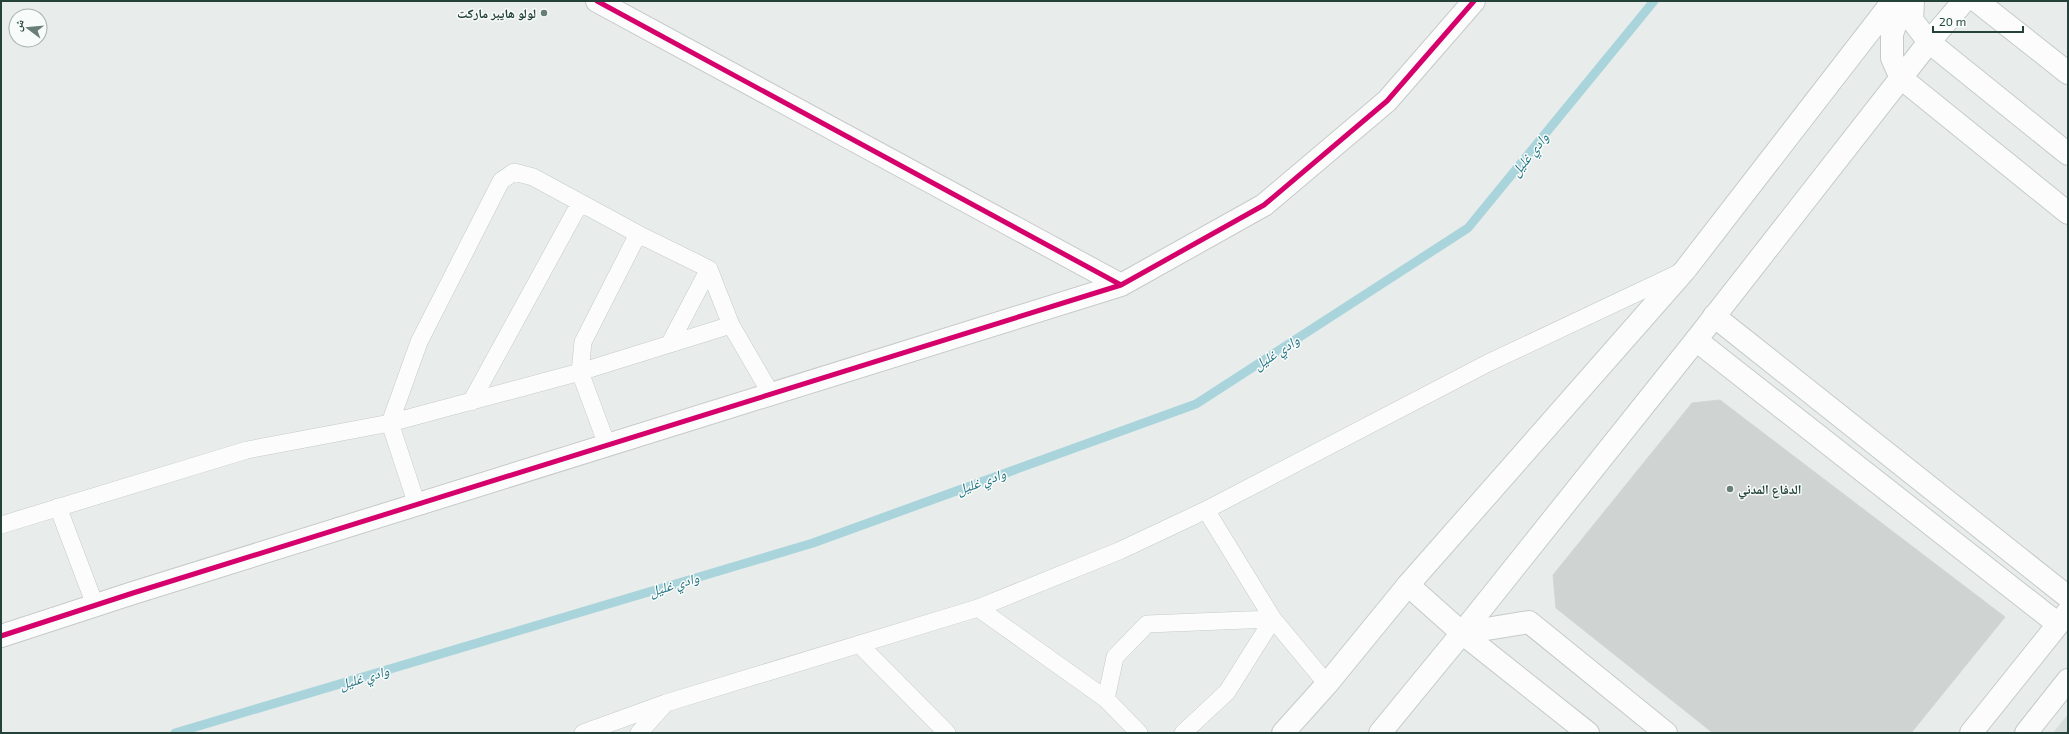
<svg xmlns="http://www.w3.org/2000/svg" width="2069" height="734" viewBox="0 0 2069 734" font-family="'Exo 2','Noto Naskh Arabic',sans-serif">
  <rect width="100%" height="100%" fill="#e8edeb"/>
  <path fill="#d6dedb" d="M2068 714V733H2053Z"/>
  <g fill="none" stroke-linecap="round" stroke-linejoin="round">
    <path stroke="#a9d4db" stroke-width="9" d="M175 733 813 543 1196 404 1468 228 1654 1"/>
  </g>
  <path fill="#cfd4d2" stroke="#d1d6d4" d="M1720 400 2005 617 1911 733H1713L1556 608 1553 575 1692 403Z"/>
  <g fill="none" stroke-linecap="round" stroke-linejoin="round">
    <g stroke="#c5cac8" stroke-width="18">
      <path id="service" d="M670 343 709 269
        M471 402 580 203
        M390 423 419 342 501 181 514 172 533 177 638 234 709 269 731 325 771 394
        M390 423 580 372 731 325
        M607 445 580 372 583 342 638 234
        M58 507 95 605
        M1206 510 1273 619 1327 684
        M1 525 247 450 390 423 417 505
        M978 608 1106 699 1139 733
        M860 645 947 733
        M1106 699 1115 657 1147 624 1273 619 1227 692 1183 733
        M583 733 666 703 978 608 1119 551 1206 510 1488 363 1681 272
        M639 733 664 705"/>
    </g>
    <g stroke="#c5cac8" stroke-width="24">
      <path id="minor" d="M597 1 1121 285
        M1714 316 2068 597
        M1696 340 2058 624
        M1408 585 1462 633 1588 733
        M1462 633 1529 622 1666 733
        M1 636 133 593 1121 285 1264 205 1387 101 1474 1
        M1971 733 2068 612
        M2026 733 2068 680"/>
    </g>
    <g stroke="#c3cbc8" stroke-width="24">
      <path id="secondary" d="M1904 1 1892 34V58L1901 78 2068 213
        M1913 1 1912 20 1929 42 2068 154
        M1977 1 2068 73
        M1283 733 1327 684 1408 585 1685 270 1893 1
        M1380 733 1462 633 1696 340 1929 42 1964 1"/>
    </g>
    <use href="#service" stroke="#fcfcfc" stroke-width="17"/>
    <use href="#minor" stroke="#fcfcfc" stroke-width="22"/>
    <use href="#secondary" stroke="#fcfcfc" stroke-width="22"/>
    <g stroke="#f7fbf9" stroke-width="8">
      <path id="cycleway" d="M597 1 1121 285
        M1 636 133 593 1121 285 1264 205 1387 101 1474 1"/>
    </g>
    <use href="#cycleway" stroke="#d6006c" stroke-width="5"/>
  </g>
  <g fill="#697e78" stroke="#f7fbf9" stroke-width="1.5">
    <circle cx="544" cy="13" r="4"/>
    <circle cx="1730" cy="489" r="4"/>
  </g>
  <g text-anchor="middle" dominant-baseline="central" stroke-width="3" stroke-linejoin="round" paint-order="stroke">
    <g font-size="13" font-weight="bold" fill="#24423a" stroke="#f7fbf9" text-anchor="end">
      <text x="536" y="13">لولو هايبر ماركت</text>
      <text x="1738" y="489" text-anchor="start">الدفاع المدني</text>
    </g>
    <g font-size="14" font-style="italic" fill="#1c6f80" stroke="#f7fbf9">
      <text transform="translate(1529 154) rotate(-51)">وادي غليل</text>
      <text transform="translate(1276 352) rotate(-33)">وادي غليل</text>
      <text transform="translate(981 481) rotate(-20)">وادي غليل</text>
      <text transform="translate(674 584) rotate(-17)">وادي غليل</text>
      <text transform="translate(364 677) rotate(-17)">وادي غليل</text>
    </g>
  </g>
  <rect width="2069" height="734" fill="none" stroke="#24423a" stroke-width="4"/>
  <g transform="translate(28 28) rotate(286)"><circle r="19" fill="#f7fbf9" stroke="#a3b1ad"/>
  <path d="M0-3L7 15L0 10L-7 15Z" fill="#697e78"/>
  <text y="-6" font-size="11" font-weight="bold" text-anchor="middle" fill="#24423a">ش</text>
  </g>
  <path d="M1933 26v6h90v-6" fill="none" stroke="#24423a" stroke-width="2"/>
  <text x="1939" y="26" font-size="12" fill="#24423a" stroke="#f7fbf9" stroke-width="3" paint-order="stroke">20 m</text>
</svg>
